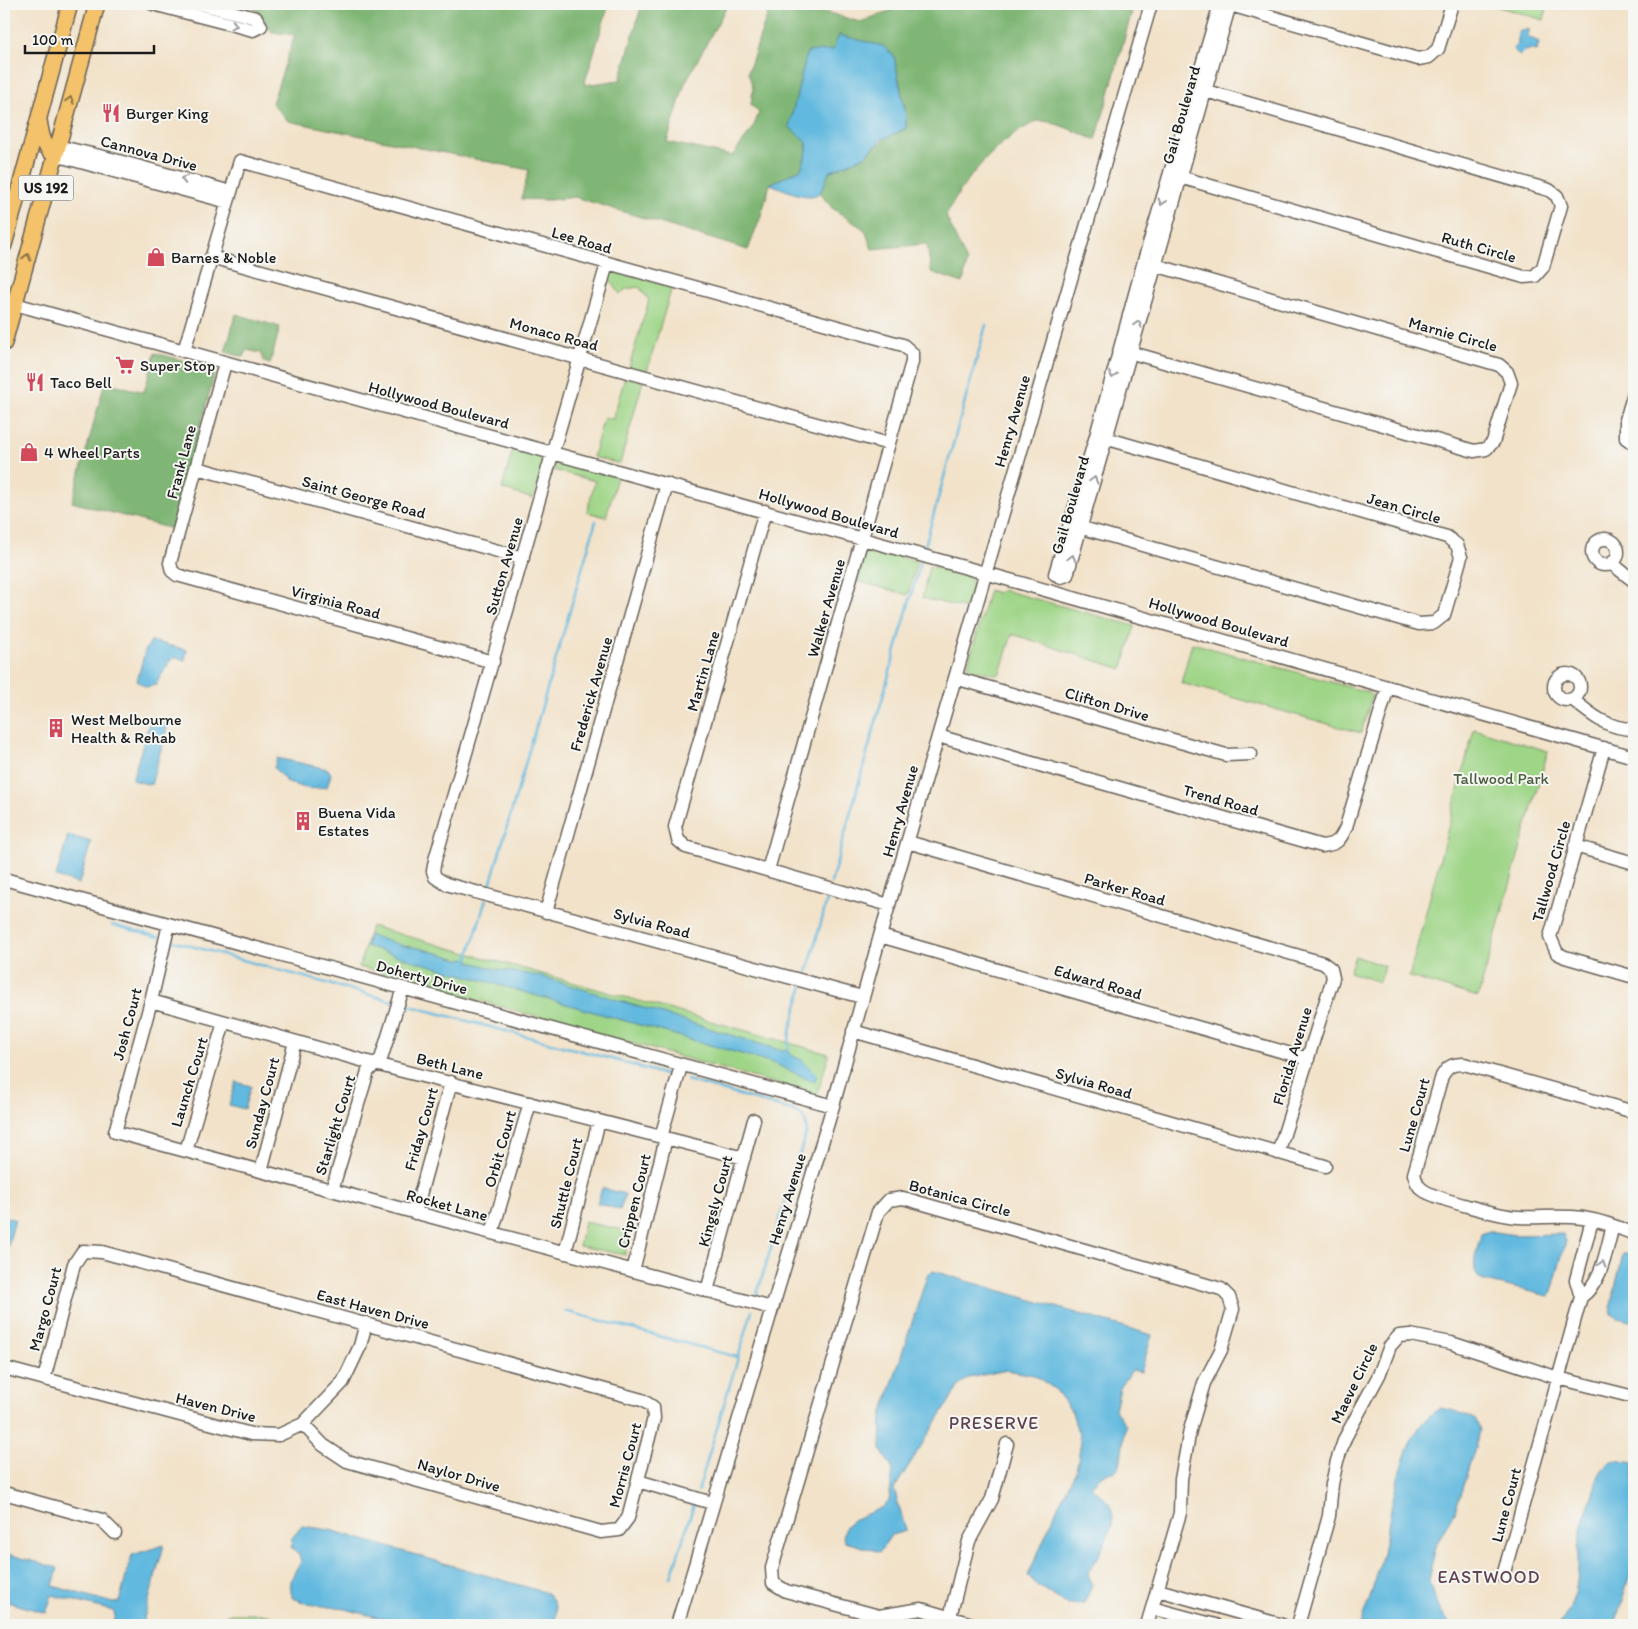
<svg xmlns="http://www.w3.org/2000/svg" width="1638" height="1629" viewBox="0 0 1638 1629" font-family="Itim,sans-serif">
  <rect width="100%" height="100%" fill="#f6f6f2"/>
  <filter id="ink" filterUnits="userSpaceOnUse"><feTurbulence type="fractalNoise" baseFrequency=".02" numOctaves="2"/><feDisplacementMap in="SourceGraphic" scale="10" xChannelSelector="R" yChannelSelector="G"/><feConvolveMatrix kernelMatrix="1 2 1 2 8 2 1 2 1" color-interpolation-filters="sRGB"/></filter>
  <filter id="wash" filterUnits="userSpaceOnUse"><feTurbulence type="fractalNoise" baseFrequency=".0096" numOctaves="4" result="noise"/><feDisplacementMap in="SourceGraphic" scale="20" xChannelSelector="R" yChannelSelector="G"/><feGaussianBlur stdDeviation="1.12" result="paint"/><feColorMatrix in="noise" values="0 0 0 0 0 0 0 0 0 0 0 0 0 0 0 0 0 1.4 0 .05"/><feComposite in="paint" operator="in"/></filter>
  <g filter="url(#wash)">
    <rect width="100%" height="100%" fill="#f2e2c9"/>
    <path fill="#9fd587" stroke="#5e7852" d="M1492 4H1548L1544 20 1492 5Z
      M613 272 624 273 672 287 647 371 629 367 649 300 639 287 626 289 620 294 608 277Z
      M625 377 643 381 620 464 593 457 604 417 613 419Z
      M513 448C524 451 542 451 543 466L533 499 502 489Z
      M562 462 617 477 606 517 587 512 595 481 553 470 558 463Z
      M872 550 917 561 908 595 856 581 863 556 866 551Z
      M929 566 964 574C978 583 972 596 968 609L922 598Z
      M989 590 997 593 1003 590 1135 626 1122 669 1012 634 1000 673 998 675 967 668Z
      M1192 643 1367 692 1372 696 1361 733 1181 683Z
      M1474 729 1548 751 1478 997 1409 977Z
      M371 926 829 1054 817 1095 359 967Z
      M1355 956 1384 966 1379 982 1349 972Z
      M584 1222 629 1231 625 1255 579 1246Z
      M230 1614H261L315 1625H208Z"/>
    <path fill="#7fb674" stroke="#4e6948" d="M251 4H609L584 85 620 80 642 4H721L727 6 685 83 667 142 732 156 752 130 759 113 751 105 753 88 748 72 771 4H798L860 22 908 4H1134L1096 140C1084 135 1049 119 1038 121 1034 122 1028 126 1024 128 990 149 964 180 946 216L967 262 963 283 931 272 927 244 872 249 865 230 832 208 820 193 829 172 865 156 886 138 906 128V116L894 56 807 142V152L801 169 770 184 761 216 748 250 575 197 549 200 521 199 529 170 288 121 272 103 295 35 272 32Z
      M236 314 280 327 270 364 264 362 261 353 246 350 244 357 225 352Z
      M155 353 216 369 172 529 72 502 105 382 144 392Z"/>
    <path fill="#62b9df" stroke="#3f6a7e" d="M1528 29V37L1539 42 1537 51C1528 49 1525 49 1519 56L1513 49 1518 43V32Z
      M839 35 883 46 894 56 906 116V128L881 140 865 156 829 172C826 178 824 189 819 193 808 202 782 188 770 184L801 169 807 152V142L789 127 807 52 833 50Z
      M151 641 187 650 185 660C182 659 176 657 173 658 171 659 157 682 156 685L146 687 137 681 145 651Z
      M154 717 169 721 151 785 132 780 151 718Z
      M277 758 328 769 331 774 327 787 309 789 288 783 274 768Z
      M68 835 91 842 79 884 56 877Z
      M369 935 404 946 419 948 459 959 468 958 471 962 495 969 540 976 776 1049 788 1051 791 1055 802 1060 817 1075 814 1082 773 1063 411 960 366 946Z
      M236 1082 251 1086 244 1109 229 1105Z
      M602 1188 625 1194 620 1210 597 1203Z
      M4 1216 15 1220 4 1261Z
      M1489 1231 1516 1235 1563 1234 1566 1241 1552 1292 1549 1296 1544 1295 1481 1280C1468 1270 1478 1248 1481 1234Z
      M1627 1253 1634 1256V1322L1618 1318 1612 1314 1611 1305 1623 1254Z
      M933 1271 1152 1335 1141 1372 1132 1370 1120 1388 1115 1410 1126 1425 1120 1465 1115 1471 1102 1475 1091 1487C1097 1493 1106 1498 1111 1506 1121 1520 1096 1560 1088 1573L1092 1586 1084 1603 1068 1605 1035 1584 1028 1576 1059 1504 1076 1471 1081 1442 1072 1412 1056 1390 1034 1375 1007 1370 968 1378 959 1386 894 1489 906 1531 891 1535 880 1552 845 1542 843 1537 846 1526 853 1520 883 1507 889 1501 893 1470 881 1450 882 1415 927 1276Z
      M1441 1408 1455 1411 1476 1420 1480 1431 1456 1508 1437 1543 1428 1579 1440 1610 1451 1625H1360C1369 1601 1377 1577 1383 1552 1392 1511 1399 1428 1441 1408Z
      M1614 1460 1634 1463V1560L1615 1625H1559L1568 1612 1575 1594 1578 1574V1549L1582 1525 1599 1475 1607 1463Z
      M302 1526 330 1530 547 1593C556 1603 558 1612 554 1625H408L345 1609 308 1604 293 1598C287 1584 293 1573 301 1562L299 1554 291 1548 292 1538Z
      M164 1545 142 1625H112L115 1615 113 1611 52 1595 46 1613 4 1601V1553L58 1568 53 1586 113 1603 119 1602 132 1555Z"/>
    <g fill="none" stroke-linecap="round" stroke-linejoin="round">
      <path stroke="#62b9df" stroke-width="2.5" d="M923 553 986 325
        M831 883 921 560
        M488 892 596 521
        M112 925 159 937
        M173 941 392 1001
        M468 958 486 899
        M806 977 829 893
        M403 1004 612 1059 672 1077
        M788 1051 790 1031 803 986
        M687 1080 787 1109C801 1113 808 1117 806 1133L756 1297
        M565 1311 737 1357
        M698 1491 752 1311
        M671 1577 694 1504"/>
    </g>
  </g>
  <g filter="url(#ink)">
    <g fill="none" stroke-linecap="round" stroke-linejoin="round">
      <g stroke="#676159" stroke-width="15">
        <path id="minor" d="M153 4 253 30 261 26 256 18 201 4
          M1220 4 1144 261 1096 436 1055 574 1061 577 1067 575 1230 4
          M1227 4 1418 59 1429 57 1438 49 1452 4
          M57 146 104 157 231 192
          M55 155 228 202
          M1173 175 1524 277 1535 276 1543 267 1561 206 1557 196 1549 190 1199 89
          M211 257 889 444
          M607 264 435 860 433 871 435 877 446 884 862 997
          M4 301 985 573 1634 757
          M1122 350 1474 451 1486 449 1493 442 1511 383 1507 372 1499 365 1148 263
          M184 351 240 161 903 345 912 353V362L768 870
          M225 363 170 563 172 571 177 575 493 662
          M1634 393 1626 420V438L1634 444
          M197 468 523 558
          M765 511 675 827 678 840 686 847 889 905
          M1072 525 1419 624 1434 623 1444 615 1461 557 1457 545 1447 537 1098 436
          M1592 552a13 13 0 1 1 26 0a13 13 0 1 1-26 0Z
          M1611 563 1634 581
          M1554 687a13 13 0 1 1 26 0a13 13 0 1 1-26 0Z
          M955 678 1226 755 1251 754
          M1572 699C1591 715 1608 729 1634 729
          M938 736 1322 846C1337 844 1340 841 1346 827L1388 687
          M1604 748 1550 937 1557 953 1565 957 1634 977
          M908 842 1323 963 1331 969 1333 978 1278 1153
          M1575 846 1634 863
          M4 879 833 1106
          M546 912 667 484
          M169 924 151 1001 115 1132 772 1308
          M880 936 1308 1059
          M151 1001 375 1064 744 1158
          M853 1031 1325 1166
          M1634 1112 1464 1064C1452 1064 1448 1066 1442 1076L1414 1174C1416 1181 1417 1186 1423 1190 1433 1198 1504 1217 1518 1217 1540 1218 1561 1215 1583 1218 1601 1221 1618 1227 1634 1234
          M661 1137 681 1066
          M186 1151 224 1022
          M261 1171 295 1042
          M332 1190 368 1071 381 1059 403 988
          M415 1213 451 1082
          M492 1233 530 1103
          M565 1253 599 1121
          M633 1271 666 1138
          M707 1291 754 1120
          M1581 1297C1603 1282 1606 1249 1613 1226
          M4 1368 251 1434 279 1435 303 1424 343 1382 360 1346 366 1323
          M44 1379 74 1264 83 1251 102 1252 642 1400 653 1407 654 1418 628 1518 619 1530 601 1532 347 1461 323 1445 303 1424
          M638 1481 712 1503
          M4 1493 102 1520 115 1533
          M1503 1576 1581 1297 1576 1280 1592 1220
          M1158 1590 1282 1625
          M1152 1608 1215 1625
          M950 1617 969 1541 992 1499 1007 1444
          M677 1625 833 1106 880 936 1151 4
          M975 1625 921 1609 879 1616 786 1591 773 1583 772 1568 878 1212 889 1200 903 1198 1221 1289 1229 1297 1233 1309 1221 1350 1204 1383 1190 1430 1181 1479 1180 1513 1147 1625
          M1298 1625 1329 1516 1332 1484 1337 1461 1345 1438 1379 1375 1390 1346 1399 1336 1410 1335 1451 1343 1558 1378 1634 1397"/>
      </g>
      <g stroke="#676159" stroke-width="18">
        <path id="major" d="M39 120C41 133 43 148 55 155
          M4 245 70 4
          M4 343 97 4"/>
      </g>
      <use href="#minor" stroke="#fff" stroke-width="12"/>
      <use href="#major" stroke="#f3c26a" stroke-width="15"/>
    </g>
    <defs><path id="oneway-chevron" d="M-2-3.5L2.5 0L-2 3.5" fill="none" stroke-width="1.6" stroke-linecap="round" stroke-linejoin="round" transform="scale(1.25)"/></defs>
    <g stroke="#999">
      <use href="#oneway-chevron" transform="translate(234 25) rotate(15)"/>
      <use href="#oneway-chevron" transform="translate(184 179) rotate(-165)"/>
      <use href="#oneway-chevron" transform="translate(1162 202) rotate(107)"/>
      <use href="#oneway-chevron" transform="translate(1138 324) rotate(-74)"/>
      <use href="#oneway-chevron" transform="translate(1113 375) rotate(105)"/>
      <use href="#oneway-chevron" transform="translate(1094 480) rotate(-74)"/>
      <use href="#oneway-chevron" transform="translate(1072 558) rotate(-74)"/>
      <use href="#oneway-chevron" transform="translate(1602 1264) rotate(-74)"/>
    </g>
    <g stroke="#886f43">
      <use href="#oneway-chevron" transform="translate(70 100) rotate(-74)"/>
      <use href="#oneway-chevron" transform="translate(27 257) rotate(-75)"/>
    </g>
  </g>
  <defs>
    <g id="restaurant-bare" transform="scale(1.5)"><path d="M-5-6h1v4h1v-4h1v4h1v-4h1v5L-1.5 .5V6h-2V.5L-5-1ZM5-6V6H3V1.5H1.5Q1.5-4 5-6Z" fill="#d1495b" stroke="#f6f6f2" stroke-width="2.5" paint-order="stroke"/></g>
    <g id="shop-bare" transform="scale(1.5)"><path d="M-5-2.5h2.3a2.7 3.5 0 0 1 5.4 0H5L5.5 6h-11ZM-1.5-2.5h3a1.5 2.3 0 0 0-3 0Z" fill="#d1495b" stroke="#f6f6f2" stroke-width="2.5" paint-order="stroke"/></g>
    <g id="supermarket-bare" transform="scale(1.5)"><path d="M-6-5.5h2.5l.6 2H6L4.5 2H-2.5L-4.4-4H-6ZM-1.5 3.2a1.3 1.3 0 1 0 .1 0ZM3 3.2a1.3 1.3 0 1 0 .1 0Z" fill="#d1495b" stroke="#f6f6f2" stroke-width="2.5" paint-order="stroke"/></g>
    <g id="building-bare" transform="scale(1.5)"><path d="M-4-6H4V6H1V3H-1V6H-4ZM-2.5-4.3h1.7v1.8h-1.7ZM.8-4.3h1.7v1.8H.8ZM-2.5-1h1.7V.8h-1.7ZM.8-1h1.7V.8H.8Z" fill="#d1495b" stroke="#f6f6f2" stroke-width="2.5" paint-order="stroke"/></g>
  </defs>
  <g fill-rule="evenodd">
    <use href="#restaurant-bare" x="111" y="113"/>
    <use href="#shop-bare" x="156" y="257"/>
    <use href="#supermarket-bare" x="125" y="365"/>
    <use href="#restaurant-bare" x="35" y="382"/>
    <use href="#shop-bare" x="29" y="452"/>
    <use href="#building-bare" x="56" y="728"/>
    <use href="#building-bare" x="303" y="821"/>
  </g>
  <g text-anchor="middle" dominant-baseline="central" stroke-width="4" stroke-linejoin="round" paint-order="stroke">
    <rect fill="#f6f6f2" stroke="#5d5d5c" stroke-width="1" x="18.5" y="175.5" width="55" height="25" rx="4"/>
    <g font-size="15" font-weight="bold" fill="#1c1c1c">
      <text x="46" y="188">US 192</text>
    </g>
    <g font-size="16" fill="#1c1c1c" stroke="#f6f6f2" text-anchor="start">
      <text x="126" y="113">Burger King</text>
      <text x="171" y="257">Barnes &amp; Noble</text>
      <text x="140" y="365">Super Stop</text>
      <text x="50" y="382">Taco Bell</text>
      <text x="44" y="452">4 Wheel Parts</text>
      <text x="71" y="719">West Melbourne<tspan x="71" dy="18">Health &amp; Rehab</tspan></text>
      <text x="318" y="812">Buena Vida<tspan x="318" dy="18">Estates</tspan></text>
    </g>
    <g font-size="16" fill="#1c1c1c" stroke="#f6f6f2">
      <text transform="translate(1181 115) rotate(-74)">Gail Boulevard</text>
      <text transform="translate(149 153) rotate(15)">Cannova Drive</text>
      <text transform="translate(582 240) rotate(16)">Lee Road</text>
      <text transform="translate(1479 247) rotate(16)">Ruth Circle</text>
      <text transform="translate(554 334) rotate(15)">Monaco Road</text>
      <text transform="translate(1453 334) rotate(16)">Marnie Circle</text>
      <text transform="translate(439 405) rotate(15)">Hollywood Boulevard</text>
      <text transform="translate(1012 421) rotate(-74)">Henry Avenue</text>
      <text transform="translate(181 462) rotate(-75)">Frank Lane</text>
      <text transform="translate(364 497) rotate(15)">Saint George Road</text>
      <text transform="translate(1070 505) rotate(-74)">Gail Boulevard</text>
      <text transform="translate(1404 508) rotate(16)">Jean Circle</text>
      <text transform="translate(829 513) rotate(16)">Hollywood Boulevard</text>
      <text transform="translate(504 566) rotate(-74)">Sutton Avenue</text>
      <text transform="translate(336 602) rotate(15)">Virginia Road</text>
      <text transform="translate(826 608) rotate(-74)">Walker Avenue</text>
      <text transform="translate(1219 622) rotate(16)">Hollywood Boulevard</text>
      <text transform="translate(703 671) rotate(-74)">Martin Lane</text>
      <text transform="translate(591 694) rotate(-74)">Frederick Avenue</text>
      <text transform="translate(1107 704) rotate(16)">Clifton Drive</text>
      <text transform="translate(1221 800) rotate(16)">Trend Road</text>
      <text transform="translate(900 811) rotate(-74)">Henry Avenue</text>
      <text transform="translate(1551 871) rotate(-74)">Tallwood Circle</text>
      <text transform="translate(1125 889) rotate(16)">Parker Road</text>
      <text transform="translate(652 923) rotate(15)">Sylvia Road</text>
      <text transform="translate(422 977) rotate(15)">Doherty Drive</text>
      <text transform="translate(1098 982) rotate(16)">Edward Road</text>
      <text transform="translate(127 1024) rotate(-75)">Josh Court</text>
      <text transform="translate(1292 1056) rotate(-73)">Florida Avenue</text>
      <text transform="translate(450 1066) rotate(14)">Beth Lane</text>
      <text transform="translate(189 1082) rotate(-73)">Launch Court</text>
      <text transform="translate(1094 1083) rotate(16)">Sylvia Road</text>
      <text transform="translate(262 1103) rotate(-75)">Sunday Court</text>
      <text transform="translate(1414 1115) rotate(-74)">Lune Court</text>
      <text transform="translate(335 1125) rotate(-73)">Starlight Court</text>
      <text transform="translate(421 1129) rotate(-74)">Friday Court</text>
      <text transform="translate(500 1149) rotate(-74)">Orbit Court</text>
      <text transform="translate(566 1183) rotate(-76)">Shuttle Court</text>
      <text transform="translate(960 1198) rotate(15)">Botanica Circle</text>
      <text transform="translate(787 1199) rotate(-73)">Henry Avenue</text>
      <text transform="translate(634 1201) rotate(-76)">Crippen Court</text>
      <text transform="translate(715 1201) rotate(-75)">Kingsly Court</text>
      <text transform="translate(447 1205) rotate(15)">Rocket Lane</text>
      <text transform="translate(45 1309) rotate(-75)">Margo Court</text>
      <text transform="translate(373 1309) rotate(15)">East Haven Drive</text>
      <text transform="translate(1354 1383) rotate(-64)">Maeve Circle</text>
      <text transform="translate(216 1407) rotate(14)">Haven Drive</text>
      <text transform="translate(625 1465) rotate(-75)">Morris Court</text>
      <text transform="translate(459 1475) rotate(16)">Naylor Drive</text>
      <text transform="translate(1506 1505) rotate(-75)">Lune Court</text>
    </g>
    <g font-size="16" fill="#4a5d41" stroke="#f6f6f2">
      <text x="1501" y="778">Tallwood Park</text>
    </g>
    <g font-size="18" letter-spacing="1" fill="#5f434f" stroke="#f6f6f2">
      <text x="994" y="1423">PRESERVE</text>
      <text x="1489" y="1577">EASTWOOD</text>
    </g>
  </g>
  <rect width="1638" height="1629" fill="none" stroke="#f6f6f2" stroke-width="20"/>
  <path d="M25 45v8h129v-8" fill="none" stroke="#1c1c1c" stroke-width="2.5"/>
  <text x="32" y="45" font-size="15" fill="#1c1c1c" stroke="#f6f6f2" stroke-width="4" paint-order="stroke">100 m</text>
</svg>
